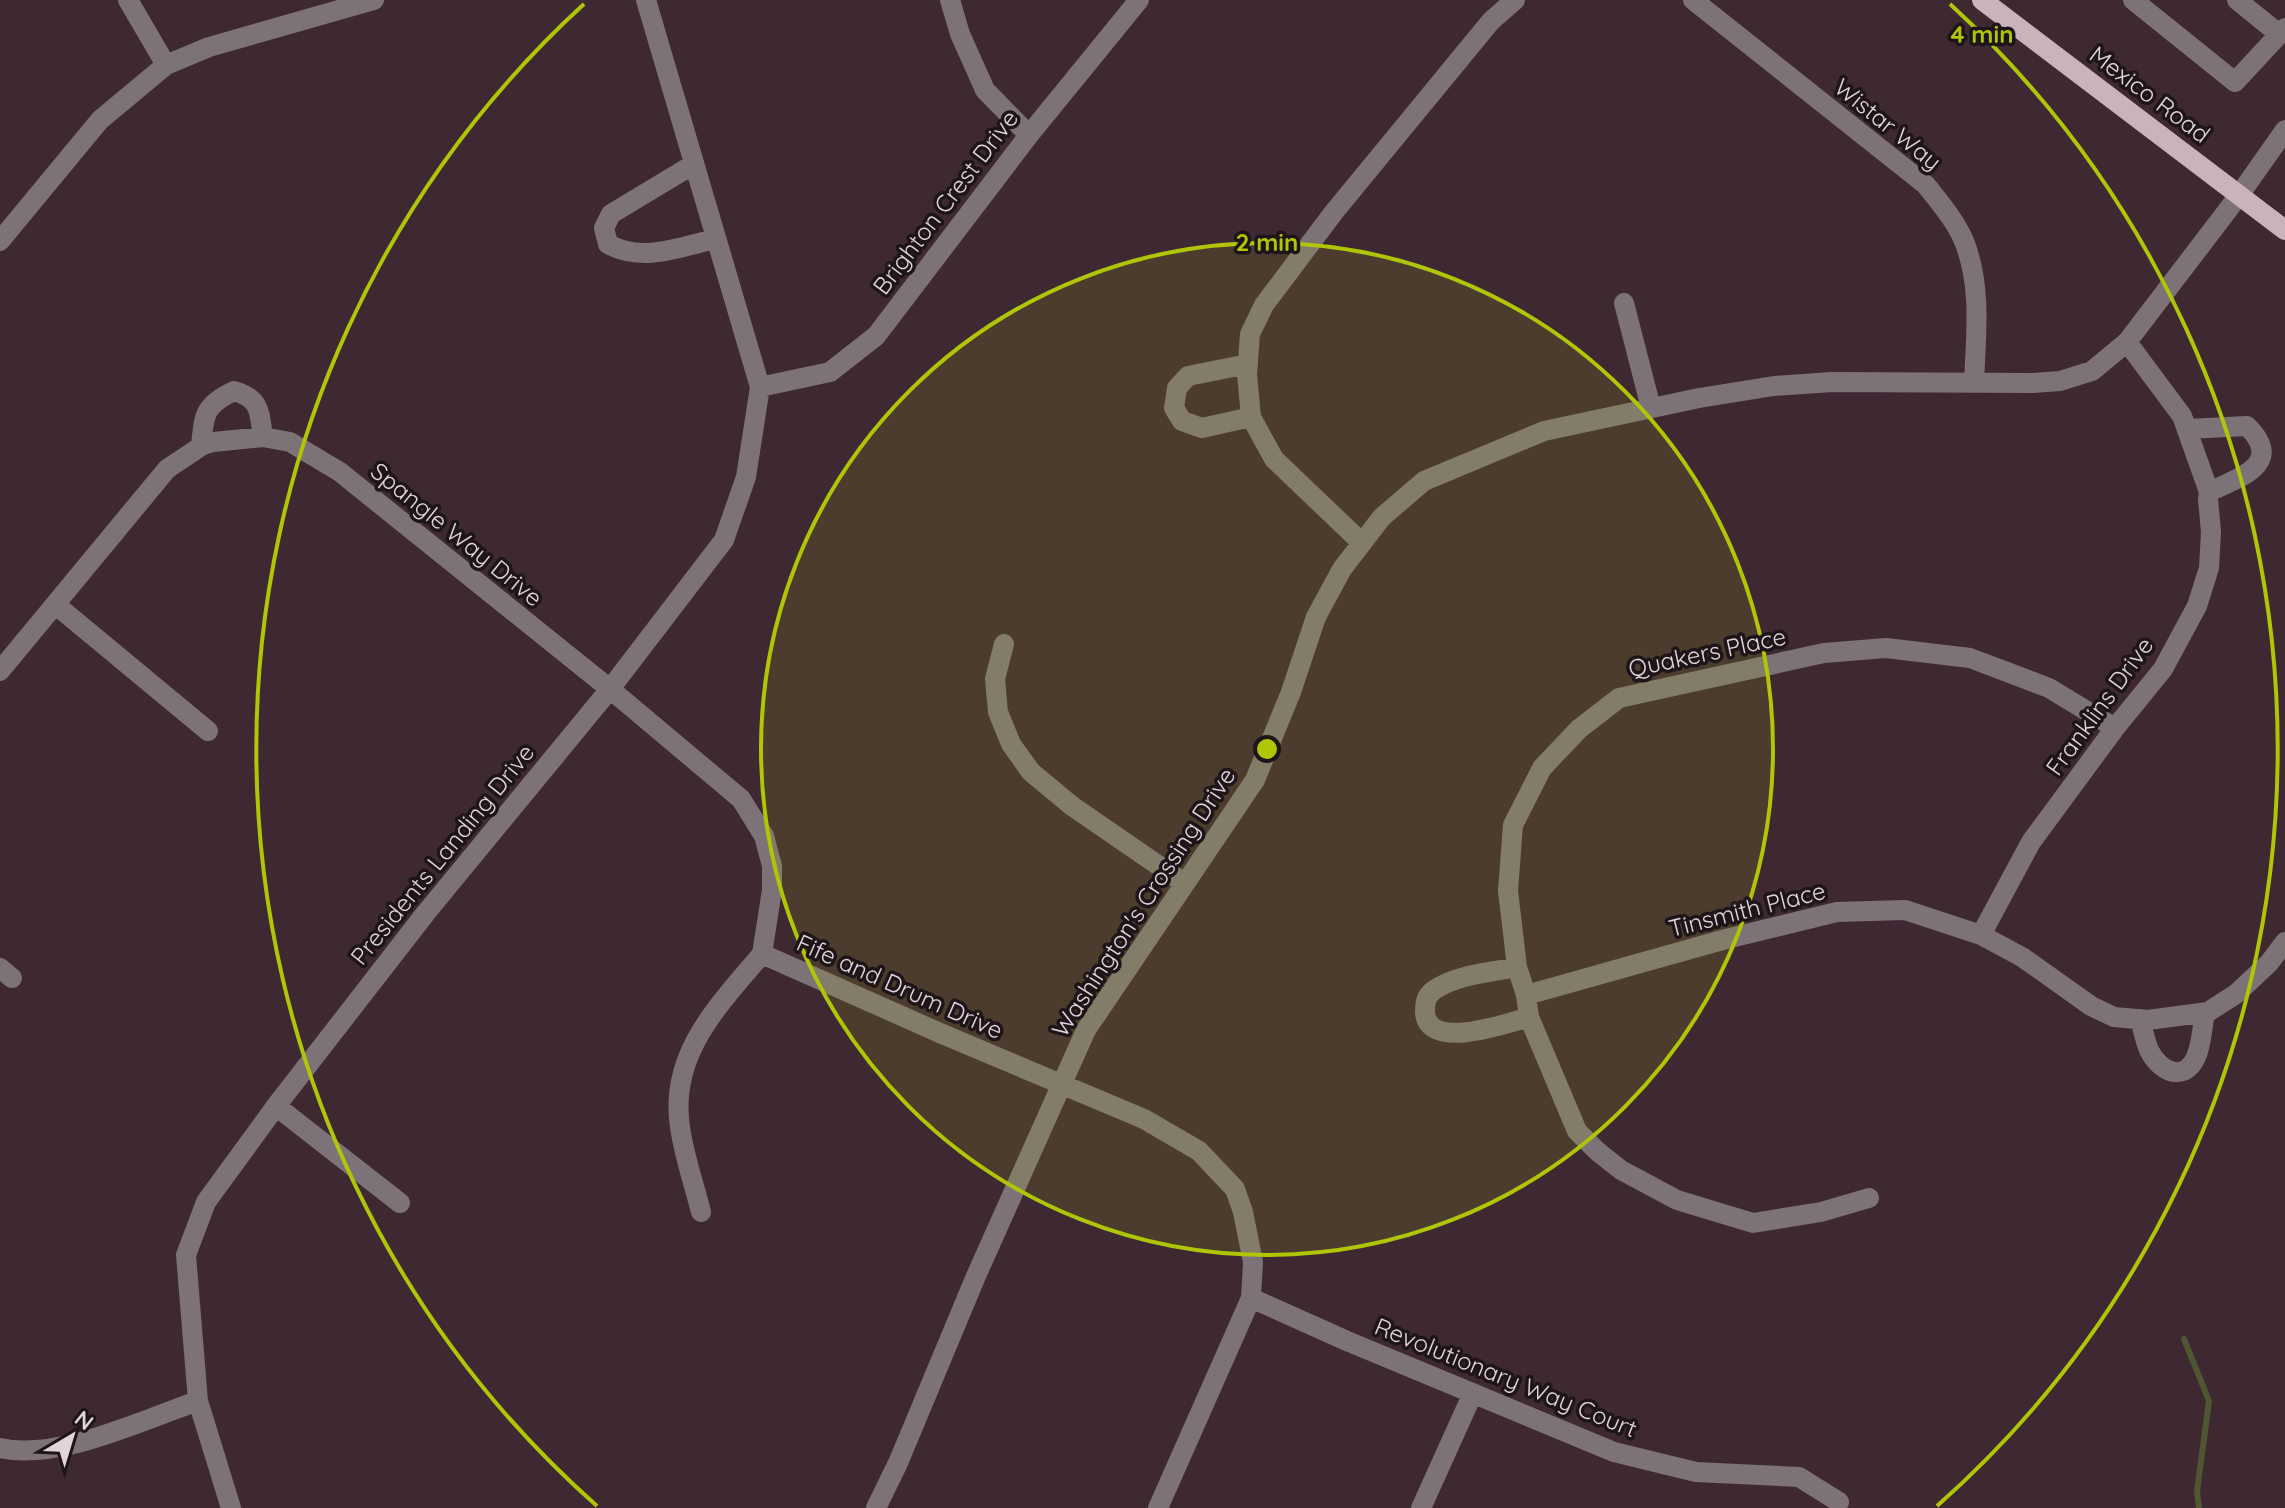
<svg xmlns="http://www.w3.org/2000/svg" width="2285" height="1508" viewBox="0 0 2285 1508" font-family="Quicksand,sans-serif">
  <rect width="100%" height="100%" fill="#3e2933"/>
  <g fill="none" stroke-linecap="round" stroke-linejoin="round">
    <path stroke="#4f5631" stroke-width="6" d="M2184 1339 2209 1401 2197 1491 2199 1508"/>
    <path stroke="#7d7277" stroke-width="20" d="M128 0 166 65
      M950 0 960 34 985 90 1029 135
      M1693 0 1926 185C1940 203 1955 220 1964 241 1982 286 1976 335 1974 382
      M2133 0 2235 82 2285 28
      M2237 0 2279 34
      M694 164 611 214 604 228 608 244C642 263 680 247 715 239
      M0 241 100 120 166 65 209 47 374 0
      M1624 303 1651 408
      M1248 364 1188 376 1177 388 1174 408 1182 421 1202 428 1251 417
      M760 387 830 372 876 336 1029 135 1139 0
      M2187 429 2247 426C2285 464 2240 477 2209 492
      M201 446C204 415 204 405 234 391 261 399 259 411 263 437
      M1362 543 1274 459 1251 417 1247 374 1250 334 1264 305 1334 212 1491 21 1515 0
      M56 605 208 731
      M1004 644 995 679 998 712 1011 744 1031 772 1072 806 1184 883
      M0 671 167 469 203 445 213 442 263 437 290 442 340 472 610 689 741 799 764 836 772 866V890L762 954 940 1033 1144 1119 1199 1151 1235 1189 1243 1212 1253 1262 1251 1298 1158 1508
      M1981 935 2031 842 2115 728 2163 669 2197 606 2209 568 2211 532 2208 499 2209 492 2182 416 2127 342
      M1517 967C1489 973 1458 974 1434 990 1426 996 1425 1002 1425 1012 1427 1052 1508 1023 1529 1017
      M0 968 12 978
      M1526 995 1726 939 1837 912 1905 910 1981 935 2022 957 2091 1006 2114 1017 2148 1020 2208 1012 2236 994 2269 963 2285 942
      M2140 1019C2143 1029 2145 1041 2149 1050 2159 1071 2184 1084 2196 1057 2202 1044 2202 1027 2205 1013
      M276 1106 400 1203
      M1869 1198 1821 1212 1753 1223 1677 1200 1621 1170 1597 1151 1577 1131 1529 1017 1526 995 1517 967 1508 891 1513 825 1542 768 1579 729 1619 698 1824 653 1886 648 1970 658 2049 688 2115 728
      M701 1212C694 1184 684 1156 680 1127 669 1054 718 1006 762 954
      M1251 1298 1347 1341 1614 1452 1696 1472 1799 1477 1839 1502
      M0 1448C59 1461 142 1420 198 1401
      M231 1508 198 1401 186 1255 206 1202 276 1106 425 914 610 689 724 540 746 477 760 387 646 0
      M876 1508 898 1463 976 1276 1086 1030 1255 780 1291 692 1316 617 1342 569 1382 517 1424 481 1544 431 1699 398 1774 386 1832 382 2033 383 2060 381 2092 371 2127 342 2240 194 2285 130
      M1421 1508 1473 1393"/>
    <path stroke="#cab3bd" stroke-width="20" d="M1982 0 2285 230"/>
  </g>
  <circle cx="1267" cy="749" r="506" fill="#afc506" fill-opacity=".12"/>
  <g fill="none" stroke="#afc506" stroke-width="4">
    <circle cx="1267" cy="749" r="506"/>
    <path d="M597 1506A1011 1011 0 0 1 584 4M1950 4A1011 1011 0 0 1 1937 1506"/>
  </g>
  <g text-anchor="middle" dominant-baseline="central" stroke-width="7" stroke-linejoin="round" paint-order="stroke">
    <g font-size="24" fill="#e3d4db" stroke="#1e1519">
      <text transform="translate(2150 94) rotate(37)">Mexico Road</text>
      <text transform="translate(1888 124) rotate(39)">Wistar Way</text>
      <text transform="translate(945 202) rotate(-53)">Brighton Crest Drive</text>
      <text transform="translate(457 534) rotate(39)">Spangle Way Drive</text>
      <text transform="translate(1707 652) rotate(-12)">Quakers Place</text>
      <text transform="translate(2099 706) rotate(-54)">Franklins Drive</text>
      <text transform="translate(442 854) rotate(-51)">Presidents Landing Drive</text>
      <text transform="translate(1143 902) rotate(-57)">Washington's Crossing Drive</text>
      <text transform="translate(1747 909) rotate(-14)">Tinsmith Place</text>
      <text transform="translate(900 986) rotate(24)">Fife and Drum Drive</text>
      <text transform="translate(1506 1377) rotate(22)">Revolutionary Way Court</text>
    </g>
  </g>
  <circle cx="1267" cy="749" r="12" fill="#afc506" stroke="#1e1519" stroke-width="4"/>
  <g font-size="24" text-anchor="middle" font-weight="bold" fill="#afc506" stroke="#1e1519" stroke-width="7" stroke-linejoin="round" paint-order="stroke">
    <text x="1982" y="43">4 min</text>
    <text x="1267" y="251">2 min</text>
  </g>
  <g transform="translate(72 1436) rotate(38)" stroke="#1e1519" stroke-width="6" paint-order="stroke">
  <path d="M0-6L14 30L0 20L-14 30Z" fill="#e3d4db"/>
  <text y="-12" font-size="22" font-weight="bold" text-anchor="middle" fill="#e3d4db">N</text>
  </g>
</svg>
